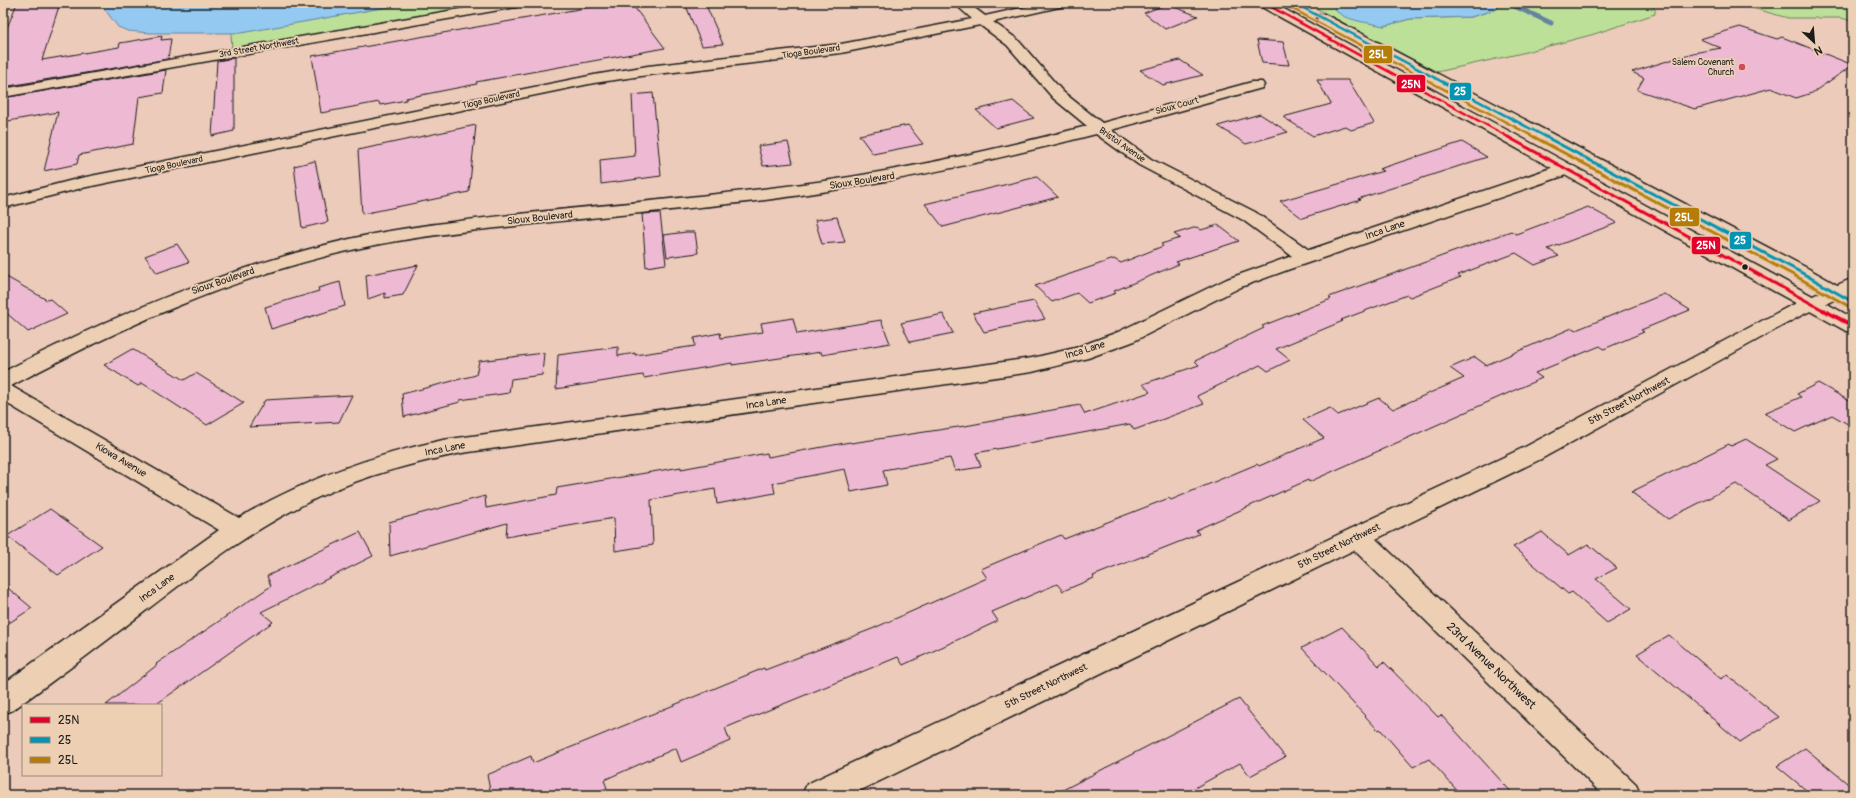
<svg xmlns="http://www.w3.org/2000/svg" width="1856" height="798" viewBox="0 0 1856 798" font-family="Pangolin,sans-serif">
  <rect width="100%" height="100%" fill="#edcbba"/>
  <filter id="ink" filterUnits="userSpaceOnUse"><feTurbulence type="fractalNoise" baseFrequency=".025" numOctaves="2"/><feDisplacementMap in="SourceGraphic" scale="8" xChannelSelector="R" yChannelSelector="G"/><feConvolveMatrix kernelMatrix="1 2 1 2 8 2 1 2 1" color-interpolation-filters="sRGB"/></filter>
  <g filter="url(#ink)">
    <path fill="#bde099" stroke="#6c7e5a" d="M410 3H497L232 49 231 34Z
      M1306 3H1333L1384 26 1410 19 1471 17 1497 9 1498 3H1651L1655 10V14L1591 35 1518 54 1437 72Z
      M1734 3H1853V22L1842 18H1788Z"/>
    <path fill="#94c9f2" stroke="#64849c" d="M100 3H410L241 33H150L128 31 118 27Z
      M1333 3H1498L1497 9 1471 17 1410 19 1384 26 1358 21 1345 17 1337 12Z"/>
    <g fill="none" stroke-linecap="round" stroke-linejoin="round">
      <path stroke="#64849c" stroke-width="5" d="M1508 3 1551 23"/>
    </g>
    <path fill="#eeb9d3" stroke="#1c1c1c" d="M17 3H60L42 60 119 47 120 43 162 36 161 40 171 39 168 59 3 87V38Z
      M613 3H631L665 48 476 82 477 84 406 98V100L380 105 379 102 321 113 312 56Z
      M685 3H705L723 44 702 46Z
      M1167 4 1198 16 1165 29 1144 13Z
      M1740 27 1777 39 1782 37 1853 65 1812 93 1796 98 1771 88 1695 109 1637 90 1644 78 1632 72 1693 53 1721 48 1700 39Z
      M1257 40 1283 42 1289 65 1262 63Z
      M234 58V131L212 136 217 61Z
      M1180 60 1203 75 1163 85 1140 70Z
      M166 70 163 93 139 97 133 144 79 155 77 164 44 171 58 112 3 122V98Z
      M1317 80H1348L1374 123 1351 130 1345 126 1313 136 1283 117 1331 104Z
      M653 93 661 176 601 184 600 160 635 156 632 95Z
      M1013 101 1034 118 996 128 976 110Z
      M1260 114 1288 132 1246 144 1218 126Z
      M476 125 469 192 362 214 358 150Z
      M908 125 923 144 873 154 859 135Z
      M788 142 793 163 763 166 758 146Z
      M1462 142 1487 157 1358 199 1361 200 1302 218 1280 201 1383 171 1379 169Z
      M315 161 328 222 302 228 294 166Z
      M1037 177 1058 197 943 227 925 204Z
      M1588 207 1617 223 1548 249 1559 256 1535 265 1516 253 1458 275 1461 277 1410 297 1407 295 1341 320 1343 321 1276 349 1290 360 1268 371 1260 365 1197 396 1204 404 1134 430 1130 424 976 453 981 467 955 471 950 458 883 470 887 485 851 492 845 469 773 483 775 493 717 504 715 489 651 500 653 545 615 551 614 518 506 537 507 523 390 556 389 522 485 496 486 508 556 495 557 488 681 467V469L767 453 768 457 850 442 851 443 965 426 1080 405 1085 414 1150 392 1143 384 1199 365 1195 361 1264 328 1262 326 1331 299 1329 297 1511 231 1516 234Z
      M660 213 666 264 646 267 642 214Z
      M837 217 845 242 822 244 815 220Z
      M1218 225 1239 241 1176 262 1179 264 1114 291 1116 293 1088 303 1077 293 1052 302 1035 286 1114 259 1121 263 1163 246 1161 244 1180 238 1174 234 1197 227 1201 230Z
      M686 232H695L698 253 667 257 664 235Z
      M177 244 189 262 157 273 145 256Z
      M418 265 403 295 385 298V293L368 299 366 275Z
      M3 275 47 300 50 299 67 314 28 332 3 310Z
      M340 282 345 306 271 329 265 307 319 291 318 288Z
      M1664 294 1690 310 1641 330 1644 332 1604 349 1600 346 1535 373 1542 378 1309 482 1308 480 1196 530 1199 534 1093 576 1094 578 1063 591 1057 584 992 612 998 621 903 665 898 657 725 728 730 741 681 762 676 748 604 780 607 788 590 795H491L487 775 531 756 533 763 764 668 765 670 872 629 987 578 981 569 1061 535 1064 539 1169 498 1171 500 1257 464 1259 466 1324 438 1303 420 1330 408 1338 415 1379 398 1393 409 1464 378 1450 368 1475 357 1486 365 1572 328 1576 330Z
      M1034 301 1045 319 984 332 973 313Z
      M943 314 953 333 910 342 901 323Z
      M793 318 797 334 881 320 890 343 822 355 821 352 732 365V363L644 378 643 375 556 389 558 355 618 347V356L635 353V355L695 346 694 338 720 333 721 338 763 332 761 323Z
      M132 349 184 380 196 373 244 403 207 425 142 383 138 386 104 365Z
      M544 353 542 375 511 379 509 393 460 400V402L404 417 402 394 476 375 479 361Z
      M1818 383 1853 403V427L1832 415 1795 432 1764 413 1801 397 1797 394Z
      M352 395 339 422 249 427 265 400Z
      M1746 439 1777 459 1765 465 1820 501 1789 520 1736 484 1668 519 1631 492 1729 444 1731 446Z
      M50 509 102 546 58 575 7 536Z
      M360 532 373 556 261 612 273 622 155 705H106L157 665 156 664 271 586 267 576Z
      M1542 532 1569 555 1588 544 1617 568 1596 579 1631 609 1607 623 1572 592 1568 594 1513 547Z
      M3 584 32 608 3 627Z
      M1342 627 1379 666 1384 662 1438 717 1441 715 1514 795H1461L1429 759 1413 767 1380 729 1378 730 1302 648Z
      M1669 635 1721 679 1727 675 1779 717 1740 742 1637 654Z
      M1239 699 1285 757 1250 776 1240 763 1182 795H1053Z
      M1805 748 1853 788V795H1812L1777 766Z"/>
    <g fill="none" stroke-linecap="round" stroke-linejoin="round">
      <g stroke="#1c1c1c" stroke-width="3">
        <path id="minor" d="M494 3H522L520 6 516 7 3 97V89Z
          M954 3H968L985 16 1043 3H1066L1064 6 993 22 1017 39 1063 92 1102 123 1252 82H1262L1264 85 1262 88 1111 130 1151 159 1255 212 1309 250 1560 165 1566 164 1572 165 1574 169 1572 173 1290 269 1241 287 1132 342 1088 358 1032 372 462 453C413 463 366 475 321 496 256 526 200 569 144 612 101 645 57 678 13 710L3 714V684L219 530 3 401V372C115 314 231 266 354 238 405 227 458 221 510 215 594 206 678 199 762 189 872 177 980 154 1087 126L1053 98 1007 45 980 25 841 53 648 75 594 83 82 188 3 208V198L81 178 594 75 648 66 841 44 972 19ZM1096 134 1139 165 1243 220 1292 256 1227 279 1118 332 1075 348 1032 358 443 440C370 456 303 480 239 518L11 386C121 327 234 276 356 249 406 238 456 232 506 227 592 217 679 210 765 200 877 186 987 162 1096 134Z
          M1853 278V291L1802 315 1541 459 1376 539 1636 784 1641 795H1603L1354 550 851 795H802L807 784 1525 447 1788 307Z"/>
      </g>
      <g stroke="#1c1c1c" stroke-width="3">
        <path id="major" d="M1258 3H1273L1853 318V332L1846 331 1260 6Z
          M1324 14 1809 269 1853 294V308L1846 306 1795 277 1319 21 1317 18 1319 15Z"/>
      </g>
      <use href="#minor" fill="#edcfb4" fill-rule="evenodd"/>
      <use href="#major" fill="#edcfb4" fill-rule="evenodd"/>
      <g stroke="#edcfb4" stroke-width="4.5">
        <path id="bus-1-far2" d="M1264 3 1510 138"/>
      </g>
      <g stroke="#edcfb4" stroke-width="5.5">
        <path id="bus-1-far1" d="M1508 137 1825 311"/>
      </g>
      <g stroke="#edcfb4" stroke-width="7">
        <path id="bus-1" d="M1823 310 1853 326"/>
      </g>
      <g stroke="#edcfb4" stroke-width="4.5">
        <path id="bus-2-far1" d="M1294 3 1548 138"/>
      </g>
      <g stroke="#edcfb4" stroke-width="5.5">
        <path id="bus-2" d="M1546 137 1802 273 1853 302"/>
      </g>
      <g stroke="#edcfb4" stroke-width="4.5">
        <path id="bus-3-far1" d="M1291 8 1536 138"/>
      </g>
      <g stroke="#edcfb4" stroke-width="5.5">
        <path id="bus-3" d="M1534 137 1799 278 1850 307"/>
      </g>
      <use href="#bus-1-far2" stroke="#e4002b" stroke-width="2.5"/>
      <use href="#bus-1-far1" stroke="#e4002b" stroke-width="3"/>
      <use href="#bus-1" stroke="#e4002b" stroke-width="4"/>
      <use href="#bus-2-far1" stroke="#0494b3" stroke-width="2.5"/>
      <use href="#bus-2" stroke="#0494b3" stroke-width="3"/>
      <use href="#bus-3-far1" stroke="#b57d08" stroke-width="2.5"/>
      <use href="#bus-3" stroke="#b57d08" stroke-width="3"/>
    </g>
  </g>
  <circle fill="#d1495b" stroke="#edcfb4" stroke-width="1.5" cx="1742" cy="67" r="4"/>
  <circle fill="#1c1c1c" stroke="#edcfb4" stroke-width="1.5" cx="1745" cy="267" r="3.5"/>
  <g text-anchor="middle" dominant-baseline="central" stroke-width="3.5" stroke-linejoin="round" paint-order="stroke">
    <g font-size="9" fill="#1c1c1c" stroke="#edcfb4">
      <text transform="translate(259 48) rotate(-10)">3rd Street Northwest</text>
      <text transform="translate(811 52) rotate(-8)">Tioga Boulevard</text>
      <text transform="translate(491 100) rotate(-12)">Tioga Boulevard</text>
      <text transform="translate(1177 106) rotate(-15)">Sioux Court</text>
      <text transform="translate(1122 145) rotate(35)">Bristol Avenue</text>
      <text transform="translate(174 165) rotate(-12)">Tioga Boulevard</text>
    </g>
    <g font-size="9" fill="#1c1c1c" stroke="#edcfb4" text-anchor="end">
      <text x="1734" y="62">Salem Covenant<tspan x="1734" dy="10">Church</tspan></text>
    </g>
    <g font-size="10" fill="#1c1c1c" stroke="#edcfb4">
      <text transform="translate(862 181) rotate(-9)">Sioux Boulevard</text>
      <text transform="translate(540 218) rotate(-6)">Sioux Boulevard</text>
      <text transform="translate(1385 230) rotate(-19)">Inca Lane</text>
      <text transform="translate(223 281) rotate(-19)">Sioux Boulevard</text>
      <text transform="translate(1085 350) rotate(-17)">Inca Lane</text>
      <text transform="translate(1629 401) rotate(-28)">5th Street Northwest</text>
      <text transform="translate(766 403) rotate(-8)">Inca Lane</text>
      <text transform="translate(445 449) rotate(-11)">Inca Lane</text>
      <text transform="translate(121 460) rotate(31)">Kiowa Avenue</text>
      <text transform="translate(1339 546) rotate(-26)">5th Street Northwest</text>
      <text transform="translate(157 588) rotate(-36)">Inca Lane</text>
      <text transform="translate(1046 686) rotate(-26)">5th Street Northwest</text>
    </g>
    <g font-size="12" fill="#1c1c1c" stroke="#edcfb4">
      <text transform="translate(1491 666) rotate(44)">23rd Avenue Northwest</text>
    </g>
  </g>
  <g stroke="#edcfb4" stroke-width="1.5">
    <rect x="1363" y="45" width="30" height="19" rx="4" fill="#b57d08"/>
    <rect x="1396" y="74" width="30" height="19" rx="4" fill="#e4002b"/>
    <rect x="1449" y="82" width="23" height="19" rx="4" fill="#0494b3"/>
    <rect x="1669" y="207" width="31" height="20" rx="4" fill="#b57d08"/>
    <rect x="1729" y="231" width="23" height="19" rx="4" fill="#0494b3"/>
    <rect x="1691" y="236" width="30" height="19" rx="4" fill="#e4002b"/>
  </g>
  <g font-size="11" text-anchor="middle" font-weight="bold" fill="#fff">
    <text x="1378" y="58">25L</text>
    <text x="1411" y="88">25N</text>
    <text x="1460" y="95">25</text>
    <text x="1684" y="221">25L</text>
    <text x="1740" y="244">25</text>
    <text x="1706" y="249">25N</text>
  </g>
  <rect width="1856" height="798" fill="none" stroke="#edcfb4" stroke-width="16"/>
  <rect x="8" y="8" width="1840" height="782" fill="none" stroke="#1c1c1c" stroke-width="1.5" filter="url(#ink)"/>
  <rect x="22" y="704" width="140" height="72" fill="#edcfb4" stroke="#998777"/>
  <rect x="30" y="717" width="20" height="6" fill="#e4002b" stroke="#998777"/>
  <text x="58" y="724" font-size="12" fill="#1c1c1c">25N</text>
  <rect x="30" y="737" width="20" height="6" fill="#0494b3" stroke="#998777"/>
  <text x="58" y="744" font-size="12" fill="#1c1c1c">25</text>
  <rect x="30" y="757" width="20" height="6" fill="#b57d08" stroke="#998777"/>
  <text x="58" y="764" font-size="12" fill="#1c1c1c">25L</text>
  <g transform="translate(1814 42) rotate(154)" stroke="#edcfb4" stroke-width="3" paint-order="stroke">
  <path d="M0-3L7 15L0 10L-7 15Z" fill="#1c1c1c"/>
  <text y="-6" font-size="11" font-weight="bold" text-anchor="middle" fill="#1c1c1c">N</text>
  </g>
</svg>
